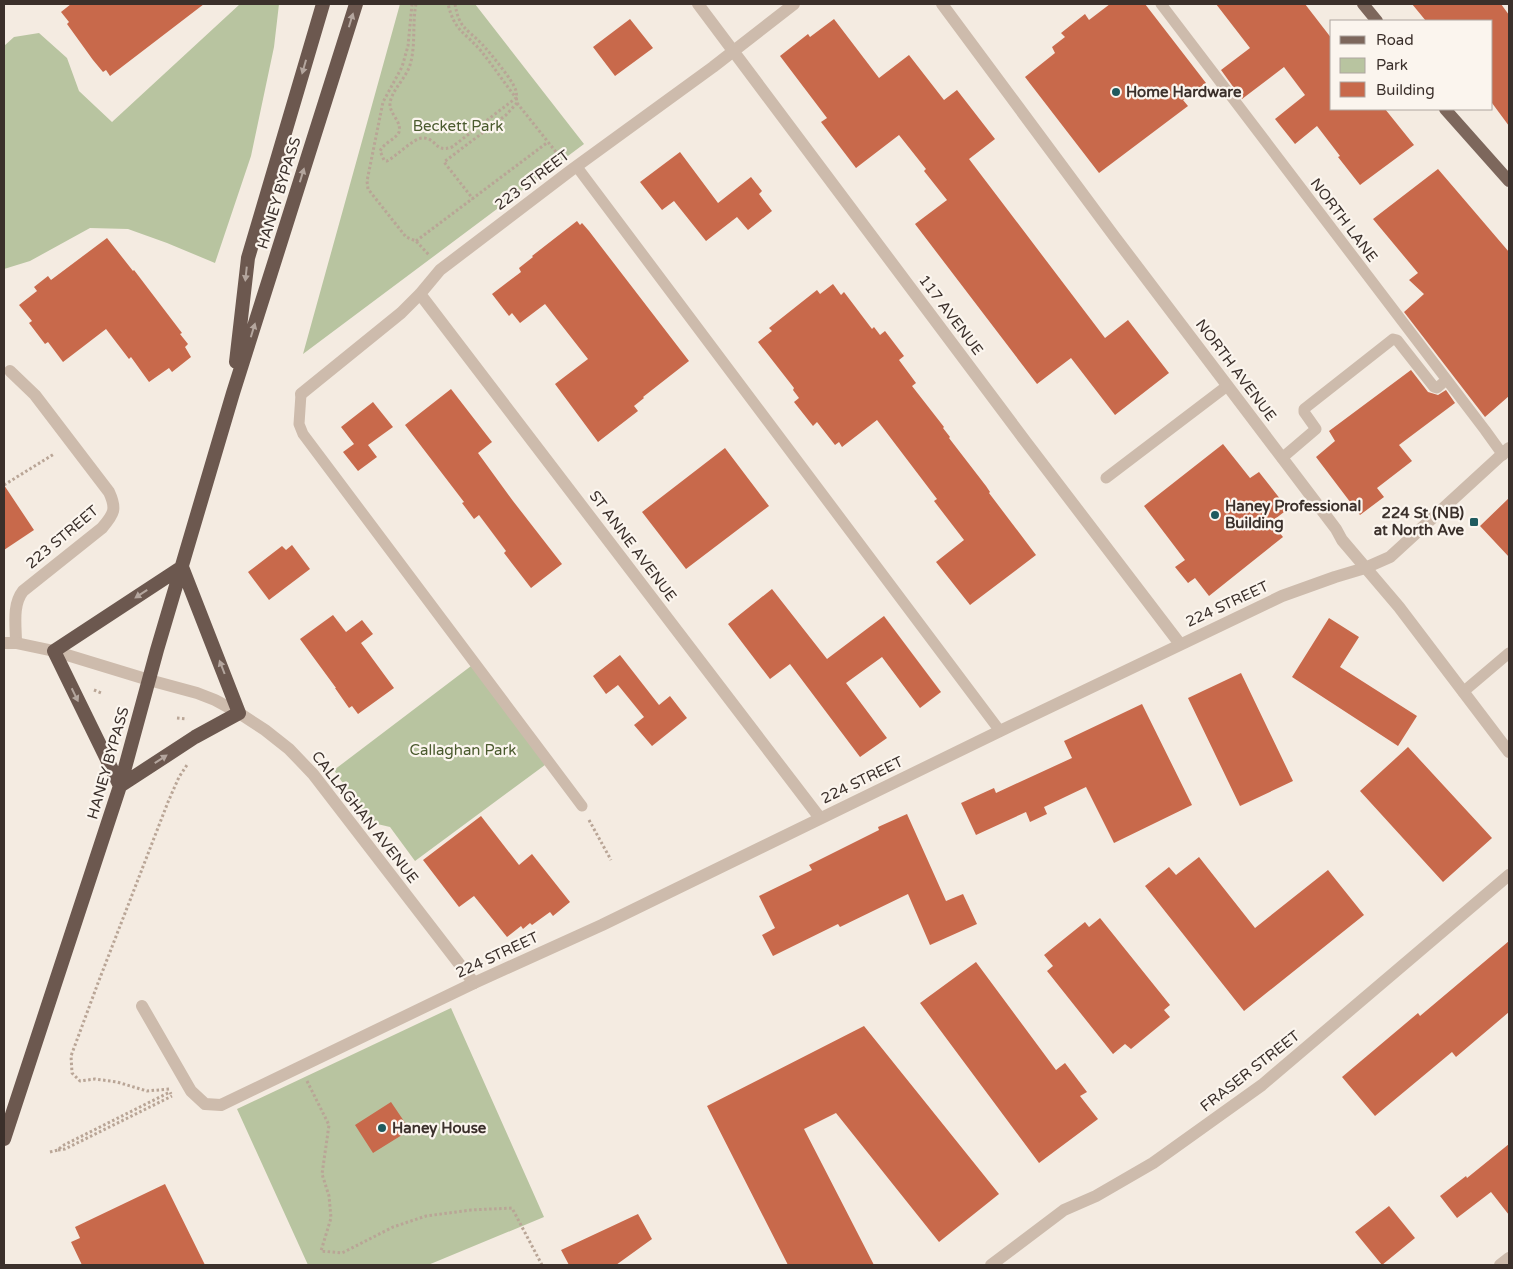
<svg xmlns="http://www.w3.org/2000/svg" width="1513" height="1269" viewBox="0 0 1513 1269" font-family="'Varela Round',sans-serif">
  <rect width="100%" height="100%" fill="#f4ebe1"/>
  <path fill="#b8c4a0" d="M240 4H279L274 47 251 156 215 263 167 243 128 229 90 228 30 261 4 269V46L14 37 39 33 67 58 79 91 112 122Z
    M400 4H475L584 144 303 354Z
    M475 663 549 762 415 861 390 827 369 822 334 770Z
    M451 1008 544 1217 428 1265H308L237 1109Z"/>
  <path fill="#c8694b" d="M71 4H204L110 76 106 70 103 72 93 60 67 24 69 22 61 12Z
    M1110 4H1145L1206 83 1183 100 1188 106 1099 173 1025 77 1055 53 1052 47 1065 37 1061 33 1085 14 1089 20Z
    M1216 4H1305L1332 39V109H1385L1414 145 1360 185 1338 157 1340 156 1317 126 1295 144 1275 119 1305 95 1284 67 1242 99 1221 70 1250 48Z
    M1412 4H1501L1509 15V126L1492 103V21H1426Z
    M630 19 653 48 615 76 593 47Z
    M834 19 879 78 909 55 944 100 957 90 995 139 969 159 1105 338 1128 320 1169 373 1115 415 1071 358 1037 384 915 224 947 200 924 171 926 169 899 135 856 168 821 122 827 118 780 56 808 34 810 37Z
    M680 152 718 203 751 177 762 191 759 194 772 211 748 230 737 217 706 241 674 201 662 210 640 182Z
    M1438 169 1509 252V396L1485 417 1404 312 1424 294 1409 280 1418 273 1373 219Z
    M577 221 580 225 582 223 589 231 689 361 643 397 644 398 634 406 638 411 598 442 555 384 588 359 545 304 520 323 512 313 509 316 492 294 521 272 519 268 533 257 532 256Z
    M107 238 133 271 134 270 182 333 180 334 188 344 185 347 191 357 172 372 169 368 149 382 131 357 129 359 106 329 63 362 48 342 45 344 29 323 32 321 19 305 37 291 34 287 48 276 51 280Z
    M833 284 841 295 844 292 872 329 874 327 880 335 885 331 904 356 899 360 916 383 912 386 944 427 943 428 950 437 949 438 986 486 990 492 989 493 1036 555 970 605 936 562 964 540 934 501 937 499 877 420 842 447 839 442 835 445 817 422 813 426 794 402 799 398 793 390 794 388 758 342 772 331 769 328 817 290 820 294Z
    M1411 370 1428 392 1438 395 1446 390 1455 403 1399 445 1412 461 1377 488 1384 497 1360 515 1316 457 1335 441 1329 431Z
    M451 389 492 442 478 453 513 501 562 564 531 588 504 553 506 551 479 515 474 519 462 503 464 502 405 425Z
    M373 402 393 427 368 445 377 457 358 471 343 452 354 444 341 427Z
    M1223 444 1250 478 1259 472 1288 509 1271 522 1283 537 1209 596 1195 578 1188 583 1175 567 1185 560 1144 506Z
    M725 448 769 506 686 569 642 512Z
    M4 485 34 530 4 550Z
    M1509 498V557L1480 526Z
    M292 545 310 569 269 600 248 572 282 546 286 550Z
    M772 589 827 659 884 616 941 692 920 708 882 657 846 683 887 738 860 757 790 664 770 679 728 624Z
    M333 615 346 632 362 620 373 634 361 643 394 688 358 714 352 706 349 708 335 688H336L300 639Z
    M1329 618 1359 637 1340 667 1417 716 1398 746 1292 677Z
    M620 655 659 705 670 696 687 718 652 746 634 725 644 717 618 685 606 694 593 676Z
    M1241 673 1293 781 1240 806 1188 698Z
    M1142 704 1192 805 1114 843 1086 787 1044 807 1047 814 1030 822 1026 812 976 835 961 803 994 788 996 793 1072 758 1064 741Z
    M1408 747 1492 838 1443 882 1360 791Z
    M907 814 946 901 963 894 977 924 930 945 908 894 840 927 838 924 773 956 762 935 775 928 759 896 812 870 809 865 879 830 878 827Z
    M481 816 519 865 532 854 570 902 553 916 550 912 532 925 530 923 523 929 521 926 507 937 474 896 459 907 423 860Z
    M1199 857 1255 928 1328 870 1364 915 1244 1011 1145 886 1169 867 1176 875Z
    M1100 918 1170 1005 1164 1010 1170 1017 1131 1049 1125 1044 1113 1054 1047 971 1053 966 1044 955 1085 922 1089 927Z
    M1509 941V1012L1456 1057 1452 1052 1375 1116 1342 1077 1418 1013 1420 1016Z
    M976 962 1056 1070 1065 1063 1087 1092 1080 1096 1098 1119 1039 1163 920 1003Z
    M864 1026 999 1194 939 1242 836 1113 804 1129 874 1265H788L707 1106Z
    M391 1102 410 1130 373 1153 355 1125Z
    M1509 1144V1215L1491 1192 1457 1218 1440 1196 1466 1176 1467 1178Z
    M165 1184 205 1265H82L71 1242 80 1238 75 1227Z
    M1389 1206 1415 1238 1382 1265 1355 1232Z
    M638 1214 652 1239 616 1265H569L561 1250Z"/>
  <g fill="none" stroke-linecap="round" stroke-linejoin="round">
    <path stroke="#b9a596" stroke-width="3" stroke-dasharray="2.5 2.5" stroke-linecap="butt" d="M412 4 408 46 402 67 383 102 367 181 368 189 406 237 416 241 429 255
      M416 4C412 24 416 45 410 65 406 78 392 90 390 103 389 114 402 121 399 132 397 138 384 143 380 151L384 160 387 161C397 156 414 137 424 138 437 139 435 153 452 147L516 98C504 82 493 66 481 51 464 31 455 32 448 4
      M455 4C459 28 466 28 482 44 490 53 513 80 516 91 517 95 516 99 517 103L506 115 444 162 473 199
      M517 103 560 157
      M416 241 548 142
      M4 485 54 454
      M94 690 101 693
      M177 718 187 719
      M589 820 611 860
      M307 1081 329 1125 322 1174 329 1196 331 1218 321 1251 342 1253 393 1227 426 1216 471 1210 512 1208 542 1265
      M169 1089 147 1091 117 1082 95 1079 80 1081 72 1073 71 1056 98 983 168 802 179 777 187 765
      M58 1150 65 1149 172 1096
      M50 1152 58 1150 62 1146 170 1092 171 1094"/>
    <path stroke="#cdbbac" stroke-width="11" d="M1161 4 1485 430 1503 455
      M577 167 1000 731
      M301 394 299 424 303 434 582 806
      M1282 458 1316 429 1304 412V409L1393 339 1397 340 1434 387 1437 388 1446 380
      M1106 478 1227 386
      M1463 692 1509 653"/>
    <path stroke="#cdbbac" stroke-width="12" d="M698 4 1026 442 1180 644
      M942 4 1114 236 1336 529 1342 540 1399 607 1509 752
      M420 294 820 818
      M10 371 35 395 109 492C117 509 114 514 102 528L23 591C12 605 16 626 16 643
      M301 394 401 313 420 294 440 270 570 171 713 67 794 4
      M142 1006 191 1091 205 1104 221 1105 474 983
      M991 1265 1064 1210 1096 1196 1153 1163 1262 1085 1509 875
      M1500 1265 1509 1258"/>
    <path stroke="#cdbbac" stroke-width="12" d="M4 643H16L54 651 149 680 197 693 215 700 239 713 265 730 289 749 313 774 474 983 602 925 1000 731 1282 596 1335 577 1365 568 1390 557 1509 448"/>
    <path stroke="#7d675c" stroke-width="12" d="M1363 4 1377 21
      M1445 109 1509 181"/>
    <path stroke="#6c584f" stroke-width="14" d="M236 362 248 258 323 4
      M120 786 54 651 182 567
      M120 786 195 737 239 713 182 567
      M4 1139 120 786 157 650 233 393 356 4"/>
  </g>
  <defs><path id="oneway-solid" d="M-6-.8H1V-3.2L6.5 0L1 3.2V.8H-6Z" transform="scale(1.25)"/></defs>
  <g fill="#b4a69e">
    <use href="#oneway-solid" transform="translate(351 20) rotate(-73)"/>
    <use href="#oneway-solid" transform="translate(304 67) rotate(106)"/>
    <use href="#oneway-solid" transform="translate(302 175) rotate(-73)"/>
    <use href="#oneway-solid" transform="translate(246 274) rotate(96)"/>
    <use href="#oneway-solid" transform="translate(253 330) rotate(-73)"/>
    <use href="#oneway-solid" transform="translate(141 594) rotate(147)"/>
    <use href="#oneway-solid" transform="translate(222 667) rotate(-111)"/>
    <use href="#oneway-solid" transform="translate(75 695) rotate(64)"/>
    <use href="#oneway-solid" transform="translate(161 759) rotate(-33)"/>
  </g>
  <g fill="#1f5a5e" stroke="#fbf5ee" stroke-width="2">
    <circle cx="1116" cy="92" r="5"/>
    <circle cx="1215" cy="515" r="5"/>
    <rect x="1469" y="517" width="10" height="10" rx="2.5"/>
    <circle cx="382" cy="1128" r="5"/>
  </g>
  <g text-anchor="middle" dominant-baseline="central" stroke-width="4.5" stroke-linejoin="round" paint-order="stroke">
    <g font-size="15" font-weight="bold" fill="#3b302b" stroke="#fbf5ee" text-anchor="start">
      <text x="1126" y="92">Home Hardware</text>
      <text x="1225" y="506">Haney Professional<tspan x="1225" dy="17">Building</tspan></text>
      <text x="1464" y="513" text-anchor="end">224 St (NB)<tspan x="1464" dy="17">at North Ave</tspan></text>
      <text x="392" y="1128">Haney House</text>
    </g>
    <g font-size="15" fill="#4a5a2e" stroke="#fbf5ee">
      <text x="458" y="126">Beckett Park</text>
      <text x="463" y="750">Callaghan Park</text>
    </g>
    <g font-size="15" fill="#3b302b" stroke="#fbf5ee">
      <text transform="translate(532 180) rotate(-37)">223 STREET</text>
      <text transform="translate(279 193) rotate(-73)">HANEY BYPASS</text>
      <text transform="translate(1344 220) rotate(53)">NORTH LANE</text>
      <text transform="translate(951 315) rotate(53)">117 AVENUE</text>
      <text transform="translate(1236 370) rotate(53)">NORTH AVENUE</text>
      <text transform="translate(62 537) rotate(-40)">223 STREET</text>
      <text transform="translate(633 546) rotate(53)">ST ANNE AVENUE</text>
      <text transform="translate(1227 604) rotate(-25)">224 STREET</text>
      <text transform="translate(108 763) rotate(-74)">HANEY BYPASS</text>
      <text transform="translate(862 780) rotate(-26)">224 STREET</text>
      <text transform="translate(365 817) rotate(52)">CALLAGHAN AVENUE</text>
      <text transform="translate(497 955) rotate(-25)">224 STREET</text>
      <text transform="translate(1250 1071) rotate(-38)">FRASER STREET</text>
    </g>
  </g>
  <rect width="1513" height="1269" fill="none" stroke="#3b302b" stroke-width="10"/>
  <rect x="1330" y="20" width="162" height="90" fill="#fbf5ee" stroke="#aea6a0"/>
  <rect x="1340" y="36" width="25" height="8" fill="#7d675c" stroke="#aea6a0"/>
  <text x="1376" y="45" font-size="15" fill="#3b302b">Road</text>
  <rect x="1340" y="58" width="25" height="15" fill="#b8c4a0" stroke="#aea6a0"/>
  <text x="1376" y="70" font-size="15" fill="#3b302b">Park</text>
  <rect x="1340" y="82" width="25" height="15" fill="#c8694b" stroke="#aea6a0"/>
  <text x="1376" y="95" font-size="15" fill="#3b302b">Building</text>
</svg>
